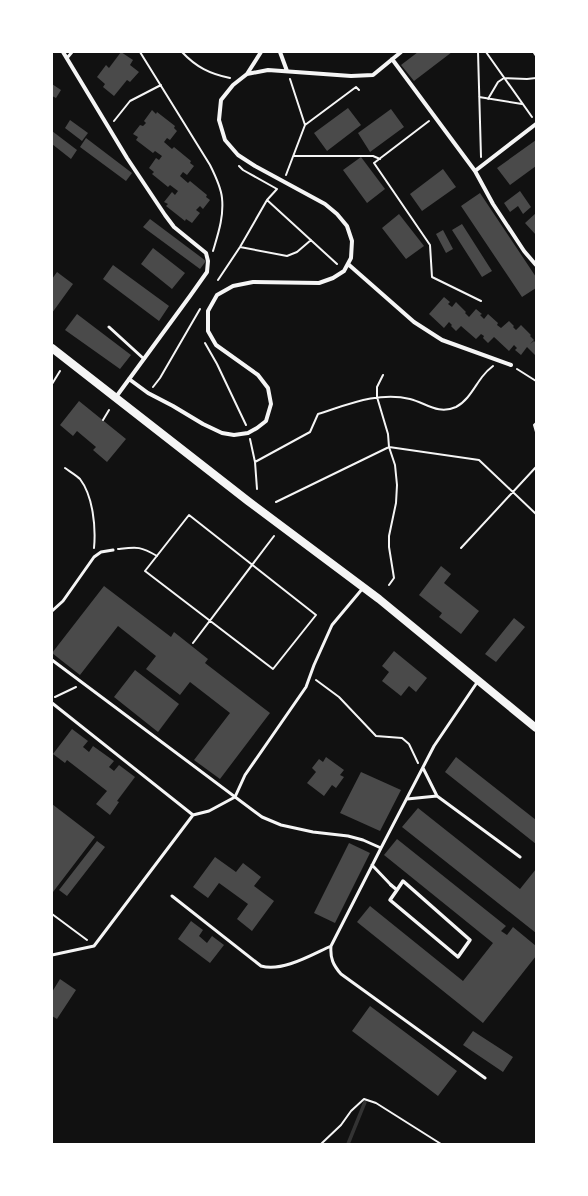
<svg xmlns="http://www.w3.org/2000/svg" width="588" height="1196" viewBox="0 0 588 1196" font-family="Roboto,sans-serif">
  <rect width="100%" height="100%" fill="#111"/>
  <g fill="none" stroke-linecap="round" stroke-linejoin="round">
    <path stroke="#333" stroke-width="3.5" d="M348 1144 365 1102"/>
  </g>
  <path fill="#4a4a4a" d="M121 52 133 60 130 65 139 72 130 82 127 80 114 96 103 87 105 84 97 77 106 65 109 68Z
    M418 52H452L414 81 401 65Z
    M52 84 61 90 56 98 52 96Z
    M348 108 361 125 327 151 314 133Z
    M391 109 404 127 370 152 358 133Z
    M152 110 156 114 157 112 175 126 174 128 177 131 170 140 167 138 164 142 172 149 174 147 191 161 190 163 194 166 187 175 183 172 180 176 188 183 190 181 207 195 206 197 210 200 203 209 200 206 196 210 200 213 192 223 186 219 185 221 166 206 168 204 164 202 172 192 175 195 178 191 170 185 168 187 152 174 154 172 149 168 156 158 159 160 162 156 155 151 153 153 136 140 138 137 133 134 140 125 143 126 146 123 144 121Z
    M70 120 88 133 82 141 65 128Z
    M52 131 77 150 71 159 52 144Z
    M86 138 132 173 126 181 80 147Z
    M536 140V166L510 185 497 168Z
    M361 157 385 189 367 203 343 170Z
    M443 169 456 187 422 211 410 194Z
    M520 191 531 207 523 214 518 206 510 212 504 203Z
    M480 193 536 277V288L522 297 461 206Z
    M536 213V235L525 223Z
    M399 214 424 246 406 259 382 228Z
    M150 219 206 261 200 269 143 227Z
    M462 224 492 271 482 277 452 230Z
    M443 230 453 249 446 253 436 234Z
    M153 248 185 273 172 289 141 264Z
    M113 265 169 306 159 321 103 279Z
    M57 272 73 284 52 313V279Z
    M444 297 450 302 448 304 452 307 456 302 466 312 465 313 469 317 476 309 482 314 480 315 484 319 488 314 498 323 497 325 501 328 509 321 514 326 513 327 516 330 521 325 531 335 530 336 534 340 530 344 534 341 536 343V356L527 347 521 355 515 350 517 348 514 345 509 351 494 337 488 343 483 338 484 336 481 334 476 339 461 326 456 331 451 326 452 325 449 322 444 328 429 314Z
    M77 314 131 355 120 369 65 330Z
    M79 401 126 439 107 462 93 450 96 447 77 431 73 436 60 425Z
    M441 566 451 574 444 583 479 611 461 634 439 617 442 613 419 595Z
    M104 586 171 637 174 632 208 659 205 663 270 713 220 779 194 760 230 713 190 682 180 695 146 669 156 656 118 626 80 675 52 653Z
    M514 618 525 627 496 662 485 654Z
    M394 651 427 678 416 692 409 686 401 696 382 681 389 672 382 666Z
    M135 670 179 704 158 732 114 697Z
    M72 729 88 741 83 747 89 752 93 746 114 761 109 767 114 771 119 765 135 777 117 801 119 802 110 815 96 804 107 791 67 760 65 763 53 754Z
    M326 757 344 770 340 775 344 777 336 788 332 785 324 796 307 783 316 772 312 768 319 759 323 762Z
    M456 757 536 820V844L445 772Z
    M361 772 401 790 380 831 340 813Z
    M52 804 95 837 53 892 52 891Z
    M418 808 520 889 536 869V933L402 827Z
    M397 839 506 926 501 931 507 935 513 927 536 946V956L483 1023 357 922 370 906 463 981 493 943 384 855Z
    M97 841 105 847 67 896 59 890Z
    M349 843 370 853 335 923 314 913Z
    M215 857 236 872 243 863 261 877 254 886 274 901 252 931 237 919 248 904 219 883 208 898 193 887Z
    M191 921 203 930 199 936 207 943 212 936 224 945 210 963 178 939Z
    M60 979 76 990 57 1019 52 1016V992Z
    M370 1006 457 1071 438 1096 352 1031Z
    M473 1031 513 1057 503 1072 463 1045Z"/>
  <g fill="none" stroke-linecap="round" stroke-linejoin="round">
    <path stroke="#f5f5f5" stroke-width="2" d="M140 52 210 165C215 175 221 187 222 198 224 217 218 234 213 251
      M182 52C196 67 210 74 230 78
      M478 52 481 157
      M486 52 532 117
      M290 79 305 125
      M479 97 522 104
      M488 99 498 82 504 78 527 79 536 78
      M114 121 130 101 161 85
      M429 121 374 163 430 245 432 277 481 301
      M294 156H373L380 159
      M286 175 305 125 356 87 359 90
      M267 200 337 264
      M240 247 287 256 297 252 311 240
      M218 280 240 247 267 200 277 189 243 170 239 166
      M205 343 217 364 246 425
      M517 369 536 381
      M383 375 377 387V397L388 434 389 447 395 465 397 485 396 503 389 536V547L394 578 389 585
      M52 384 60 371
      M153 387 160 378 200 309
      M103 420 109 410
      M536 423 534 425 536 432
      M250 439 255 462 257 489
      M255 462 310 432 318 414C347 405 379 391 410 399 426 403 438 415 456 407 468 401 475 386 482 377 485 373 489 369 493 366
      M65 468C69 471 76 475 80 479 93 496 96 527 94 548
      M276 502 389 447 479 460 536 514
      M189 515 316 615 273 669 145 571Z
      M461 548 536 467
      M118 549C137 547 140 546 157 556
      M193 643 274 536
      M316 680 339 697 376 736 402 738 409 744 418 763
      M55 697 76 687
      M52 914 87 940
      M321 1144 341 1125 351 1111 364 1099 376 1103 441 1144"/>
    <path stroke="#f5f5f5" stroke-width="3" d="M534 52 536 55
      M67 58 72 52
      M109 327 144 359
      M52 611 63 601 94 557 101 552 113 550
      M52 660 262 817 281 825 313 832 348 836 363 840 381 848 331 946C330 958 333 965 341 974L485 1078
      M52 703 193 815
      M437 796 520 857
      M407 799 437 796 423 768
      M381 848 434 746 478 681
      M372 865 391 885
      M172 896 261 966C283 972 311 955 331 946
      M52 955 94 946 193 815 209 811 235 797 245 775 306 687 314 665 332 625 363 588"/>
    <path stroke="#f5f5f5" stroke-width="3.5" d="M391 885 397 890 390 900 458 957 470 940 403 881 397 890"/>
    <path stroke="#f5f5f5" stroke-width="4" d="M63 52 127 158 165 215 174 227 206 253 208 261 207 272 190 296 116 397
      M280 52 287 71
      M392 59 475 171 493 204 524 251 536 265
      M247 74 261 52
      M475 171 536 124
      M348 264 414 322 442 340 511 365
      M129 379 148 393 173 406 203 424 222 433 234 435 248 433 257 428 266 421 271 404 268 388 258 375 216 345 208 331V311L217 295 233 286 253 282 319 283 333 278 344 271 351 258 352 241 347 226 337 214 325 204 255 166 238 155 225 140 219 120 221 100 233 85 247 74 268 70 351 76 373 75 401 52"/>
    <path stroke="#f5f5f5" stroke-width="8" d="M52 348 248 501 379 599 536 728"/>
  </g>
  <rect width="588" height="1196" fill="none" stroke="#ffffff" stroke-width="106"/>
</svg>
